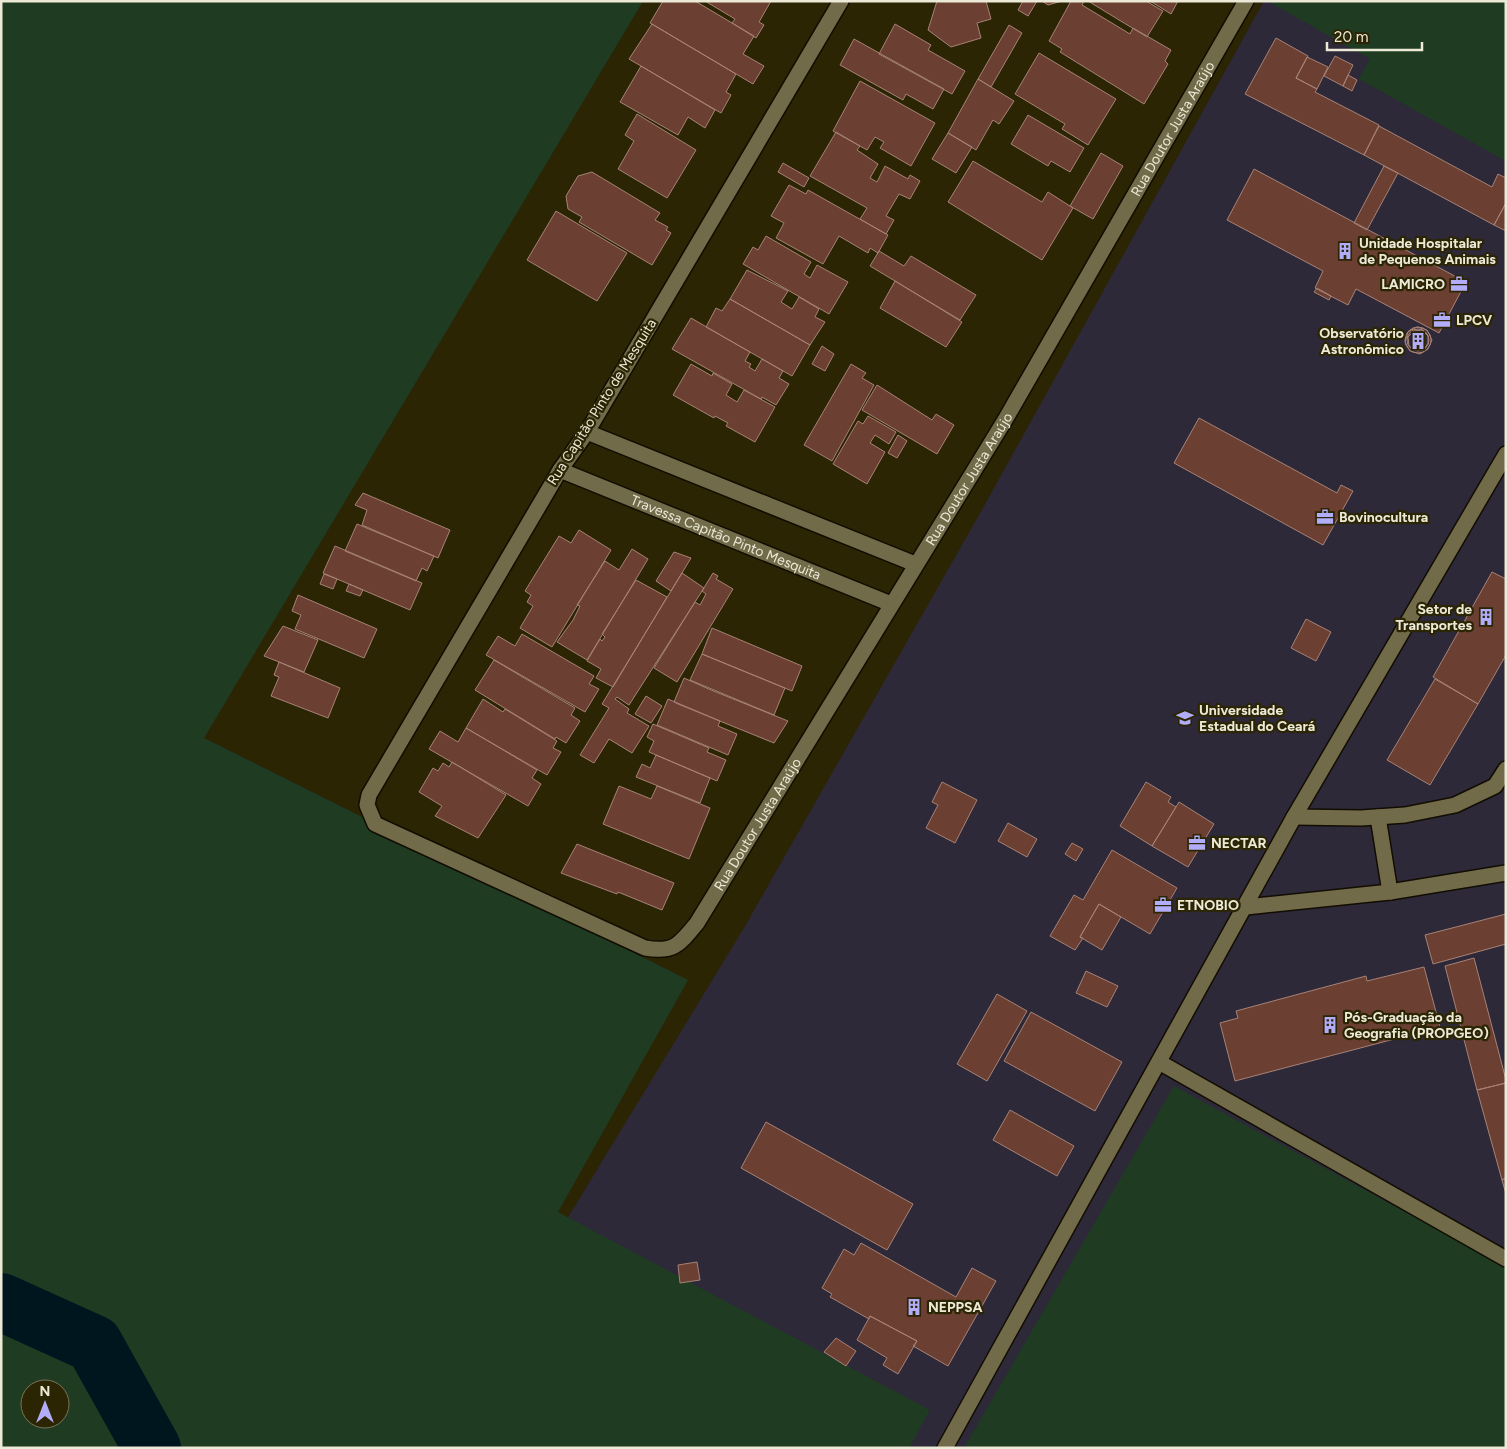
<svg xmlns="http://www.w3.org/2000/svg" width="1507" height="1449" viewBox="0 0 1507 1449" font-family="Figtree,sans-serif">
  <rect width="100%" height="100%" fill="#2b2504"/>
  <path fill="#2d2939" d="M1264 1H1506V1448H418L539 1265 744 928 983 508Z"/>
  <path fill="#1f3c23" fill-rule="evenodd" d="M1 1H643L204 738 688 980 558 1212 930 1410 909 1448H1ZM30 1389H60V1419H30Z
    M1272 1H1506V161L1359 79 1370 59 1271 3Z
    M1174 1086 1506 1267V1448H964Z"/>
  <g fill="none" stroke-linecap="round" stroke-linejoin="round">
    <path stroke="#00161e" stroke-width="58" d="M1 1302 94 1344 152 1448"/>
  </g>
  <path fill="#6b4032" stroke="#a78276" fill-rule="evenodd" d="M663 1H695L754 36 743 54 764 66 753 84 650 23Z
    M705 1H771L759 22 764 25 756 38 732 23 735 19Z
    M937 1H986L991 19 977 23 981 38 951 47 928 30Z
    M1023 1H1037L1028 16 1018 10Z
    M1042 1H1062L1048 5Z
    M1071 1H1084L1082 5 1130 34 1133 28 1171 50 1165 61 1168 64 1144 104 1060 52 1062 49 1049 41Z
    M1088 1H1146L1163 11 1147 37Z
    M1150 1H1178L1171 14Z
    M652 24 736 74 726 92 731 95 721 113 629 59Z
    M895 24 931 45 928 50 965 71 952 94 879 54Z
    M1009 25 1022 33 991 87 978 79Z
    M1276 38 1308 56 1296 78 1317 89 1315 92 1379 125 1364 155 1245 94Z
    M854 39 944 89 933 109 906 94 903 100 840 65Z
    M1039 53 1116 99 1088 145 1062 129 1065 124 1015 94Z
    M1335 56 1353 65 1343 86 1324 76Z
    M1307 57 1328 67 1317 89 1296 78Z
    M641 66 715 110 705 128 688 117 678 135 620 102Z
    M1348 75 1357 80 1352 91 1343 86Z
    M978 79 1014 101 999 124 993 120 976 150 948 133Z
    M860 81 935 123 911 166 880 148 884 142 875 137 867 150 833 131Z
    M637 114 696 150 667 198 618 169 634 141 625 135Z
    M1028 115 1084 148 1070 172 1051 161 1048 166 1011 144Z
    M1379 126 1492 187 1498 174 1506 178V203L1494 225 1364 155Z
    M836 132 860 146 857 150 878 164 870 178 877 182 885 166 908 179 910 175 920 181 910 199 899 194 886 216 894 220 886 234 860 219 867 208 810 176Z
    M948 133 972 147 956 173 932 159Z
    M1101 153 1123 166 1093 219 1070 206Z
    M973 161 1042 202 1048 192 1073 208 1042 260 948 202Z
    M783 163 809 178 804 187 778 172Z
    M1384 166 1398 173 1367 230 1354 223Z
    M1254 169 1466 282 1439 333 1356 289 1348 305 1315 288 1323 271 1227 220Z
    M592 172 660 213 655 220 668 227 666 230 671 233 652 265 579 222 582 217 568 209 566 196 578 176Z
    M789 185 806 194 808 190 888 235 878 253 870 248 868 253 839 236 823 264 776 238 784 223 771 216Z
    M1506 203V231L1494 225Z
    M556 211 627 253 597 301 527 260Z
    M766 236 811 262 804 274 810 278 817 265 848 282 829 314 743 264 753 247 758 250Z
    M879 251 904 266 911 256 976 295 960 320 870 266Z
    M747 270 788 291 781 302 792 309 799 297 819 309 815 317 825 322 810 345 730 299Z
    M895 281 962 322 946 347 880 308Z
    M1317 288 1331 296 1329 300 1314 292Z
    M730 299 810 345 792 376 706 327 716 308 722 311Z
    M691 318 750 352 745 361 751 364 749 367 755 371 762 359 783 371 779 378 789 384 776 405 762 397 761 399 672 349Z
    M1405 340a13 13 0 1 1 26 0a13 13 0 1 1-26 0Z
    M1417 327 1427 330 1432 340 1428 349 1420 354 1410 351 1405 342 1408 332ZM1422 330 1428 336V343L1424 350H1415L1409 346 1408 337 1414 331Z
    M1407 340a11 11 0 1 1 22 0a11 11 0 1 1-22 0Z
    M822 346 834 354 825 371 812 364Z
    M691 364 712 376 713 373 732 384 726 395 737 402 744 390 775 407 755 442 726 426 728 423 715 416 714 418 673 395Z
    M851 364 866 373 862 378 874 385 832 461 804 445Z
    M877 385 932 420 936 414 954 425 937 454 862 410Z
    M868 416 896 432 889 444 875 435 870 443 885 452 867 484 833 464 858 421 863 424Z
    M1199 418 1337 493 1341 485 1353 491 1323 545 1174 463Z
    M898 435 907 441 897 458 888 453Z
    M363 493 450 530 438 558 362 525 367 510 355 505Z
    M357 524 434 556 427 571 422 568 416 581 345 551Z
    M579 530 611 550 552 647 520 628 533 606 527 602 531 595 525 591 559 536 571 543Z
    M335 546 422 583 410 610 323 573Z
    M632 549 648 559 587 660 557 642 573 620 580 606 577 605 605 561 619 570Z
    M674 552 691 558 671 591 656 581Z
    M1492 572 1506 579V655L1478 704 1433 677Z
    M682 573 704 588 629 705 617 697 615 699 629 709 627 713 649 726 632 753 609 739 594 763 580 755 609 708 602 704Z
    M713 573 718 576 716 579 733 589 677 682 654 668 695 602 700 605 706 594 702 591Z
    M324 574 337 579 333 589 320 584Z
    M636 580 667 597 613 687 596 678 601 669 587 661 600 639 602 641 605 637 602 634Z
    M349 584 363 590 360 596 346 591Z
    M298 595 377 629 364 658 295 629 301 615 292 611Z
    M1306 619 1331 632 1316 661 1291 648Z
    M283 626 318 640 304 672 264 656Z
    M712 628 802 666 792 691 702 654Z
    M522 634 594 676 589 684 599 689 585 712 486 655 498 636 515 646Z
    M702 654 785 688 774 715 690 680Z
    M494 660 575 708 571 715 580 721 566 743 556 737 555 739 475 690Z
    M279 662 340 688 328 718 271 696 279 677 274 675Z
    M684 678 711 690 788 721 774 743 678 704 674 702Z
    M1435 679 1478 704 1430 785 1387 760Z
    M646 696 662 706 651 723 635 714Z
    M483 699 503 712 505 709 557 741 553 748 561 752 547 775 466 728Z
    M668 699 720 721 718 726 737 734 728 755 657 725Z
    M653 724 709 748 707 752 726 760 717 781 649 752 654 741 647 737Z
    M466 728 537 770 532 778 541 784 528 806 429 749 440 731 458 742Z
    M656 755 710 778 700 803 636 777 642 764 650 768Z
    M452 762 506 795 478 838 435 816 442 806 419 792 433 768 438 771 443 763 449 767Z
    M942 782 977 800 955 843 926 828 938 805 932 802Z
    M1146 782 1171 797 1168 802 1176 807 1152 846 1120 826Z
    M619 786 651 799 657 786 710 808 689 859 603 824Z
    M1179 802 1214 824 1188 867 1152 846Z
    M1008 823 1037 839 1027 857 998 841Z
    M1072 843 1083 849 1076 861 1065 854Z
    M577 844 674 883 662 910 618 892 617 894 561 873Z
    M1112 850 1177 888 1150 934 1099 904 1080 937 1083 938 1075 950 1050 936 1074 895 1083 900Z
    M1099 904 1121 917 1102 950 1080 937Z
    M1506 914V944L1433 964 1425 935Z
    M1474 958 1506 1080V1083L1477 1090 1445 966Z
    M1424 967 1440 1027 1235 1081 1220 1023 1238 1018 1236 1011 1366 976 1367 981Z
    M1086 971 1118 986 1107 1007 1076 993Z
    M997 994 1027 1011 987 1081 957 1064Z
    M1031 1012 1122 1062 1095 1111 1004 1061Z
    M1506 1083V1178L1502 1180 1477 1090Z
    M1010 1110 1074 1146 1057 1176 993 1140Z
    M766 1122 913 1204 887 1250 741 1168Z
    M1506 1178V1194L1502 1180Z
    M861 1243 956 1297 972 1268 996 1281 948 1366 913 1346 917 1341 870 1316 869 1319 830 1297 832 1294 822 1288 844 1249 854 1255Z
    M697 1262 700 1280 680 1283 678 1265Z
    M870 1316 917 1341 898 1374 883 1365 887 1358 857 1340Z
    M836 1338 856 1351 846 1366 824 1352Z"/>
  <g fill="none" stroke-linecap="round" stroke-linejoin="round">
    <g stroke="#120d00" stroke-width="18">
      <g id="minor">
        <path id="s1" d="M841 1 587 432 560 470 369 795 367 805 375 824 645 948C674 953 679 945 697 923L1005 420 1246 1"/>
        <path d="M587 432 915 564"/>
        <path id="s2" d="M560 470 891 604"/>
        <path d="M1294 817 1361 818 1405 815 1455 805 1495 786 1506 769"/>
        <path d="M1378 817 1390 892"/>
        <path d="M1246 907 1390 892 1506 873"/>
        <path d="M1159 1062 1506 1259"/>
        <path d="M945 1448 1294 817 1506 454"/>
      </g>
    </g>
    <use href="#minor" stroke="#716b4a" stroke-width="15"/>
  </g>
  <defs>
    <g id="building-bare" transform="scale(1.35)"><path d="M-4-6H4V6H1V3H-1V6H-4ZM-2.5-4.3h1.7v1.8h-1.7ZM.8-4.3h1.7v1.8H.8ZM-2.5-1h1.7V.8h-1.7ZM.8-1h1.7V.8H.8Z" fill="#b2adf9" stroke="#2b2504" stroke-width="2.5" paint-order="stroke"/></g>
    <g id="office-bare" transform="scale(1.35)"><path d="M-6-3h4V-5.5h4V-3h4V5H-6ZM-1-4.5V-3h2v-1.5ZM-6 0V1H6V0Z" fill="#b2adf9" stroke="#2b2504" stroke-width="2.5" paint-order="stroke"/></g>
    <g id="university-bare" transform="scale(1.35)"><path d="M0-5L7-2L0 1L-7-2ZM-4 1L0 2.5L4 1V4Q0 6-4 4Z" fill="#b2adf9" stroke="#2b2504" stroke-width="2.5" paint-order="stroke"/></g>
  </defs>
  <g fill-rule="evenodd">
    <use href="#building-bare" x="1345" y="251"/>
    <use href="#office-bare" x="1459" y="284"/>
    <use href="#office-bare" x="1442" y="320"/>
    <use href="#building-bare" x="1418" y="341"/>
    <use href="#office-bare" x="1325" y="517"/>
    <use href="#building-bare" x="1486" y="617"/>
    <use href="#university-bare" x="1185" y="718"/>
    <use href="#office-bare" x="1197" y="843"/>
    <use href="#office-bare" x="1163" y="905"/>
    <use href="#building-bare" x="1330" y="1025"/>
    <use href="#building-bare" x="914" y="1307"/>
  </g>
  <g text-anchor="middle" dominant-baseline="central" stroke-width="4.5" stroke-linejoin="round" paint-order="stroke">
    <g font-size="14" fill="#ece9d7" stroke="#2b2504">
      <text stroke="none"><textPath href="#s1" startOffset="2240">Rua Doutor Justa Araújo</textPath></text>
      <text transform="translate(602 402) rotate(-58)">Rua Capitão Pinto de Mesquita</text>
      <text stroke="none"><textPath href="#s1" startOffset="1835">Rua Doutor Justa Araújo</textPath></text>
      <text stroke="none"><textPath href="#s2" startOffset="179">Travessa Capitão Pinto Mesquita</textPath></text>
      <text stroke="none"><textPath href="#s1" startOffset="1430">Rua Doutor Justa Araújo</textPath></text>
    </g>
    <g font-size="14" font-weight="bold" fill="#ece9d7" stroke="#2b2504" text-anchor="start">
      <text x="1359" y="243">Unidade Hospitalar<tspan x="1359" dy="16">de Pequenos Animais</tspan></text>
      <text x="1445" y="284" text-anchor="end">LAMICRO</text>
      <text x="1456" y="320">LPCV</text>
      <text x="1404" y="333" text-anchor="end">Observatório<tspan x="1404" dy="16">Astronômico</tspan></text>
      <text x="1339" y="517">Bovinocultura</text>
      <text x="1472" y="609" text-anchor="end">Setor de<tspan x="1472" dy="16">Transportes</tspan></text>
      <text x="1199" y="710">Universidade<tspan x="1199" dy="16">Estadual do Ceará</tspan></text>
      <text x="1211" y="843">NECTAR</text>
      <text x="1177" y="905">ETNOBIO</text>
      <text x="1344" y="1017">Pós-Graduação da<tspan x="1344" dy="16">Geografia (PROPGEO)</tspan></text>
      <text x="928" y="1307">NEPPSA</text>
    </g>
  </g>
  <rect width="1507" height="1449" fill="none" stroke="#ece9d7" stroke-width="5"/>
  <g transform="translate(45 1404)"><circle r="24" fill="#2b2504" stroke="#787358"/>
  <path d="M0-4L9 19L0 12L-9 19Z" fill="#b2adf9"/>
  <text y="-8" font-size="14" font-weight="bold" text-anchor="middle" fill="#ece9d7">N</text>
  </g>
  <path d="M1327 42v8h95v-8" fill="none" stroke="#ece9d7" stroke-width="2.5"/>
  <text x="1334" y="42" font-size="15" fill="#ece9d7" stroke="#2b2504" stroke-width="4" paint-order="stroke">20 m</text>
</svg>
